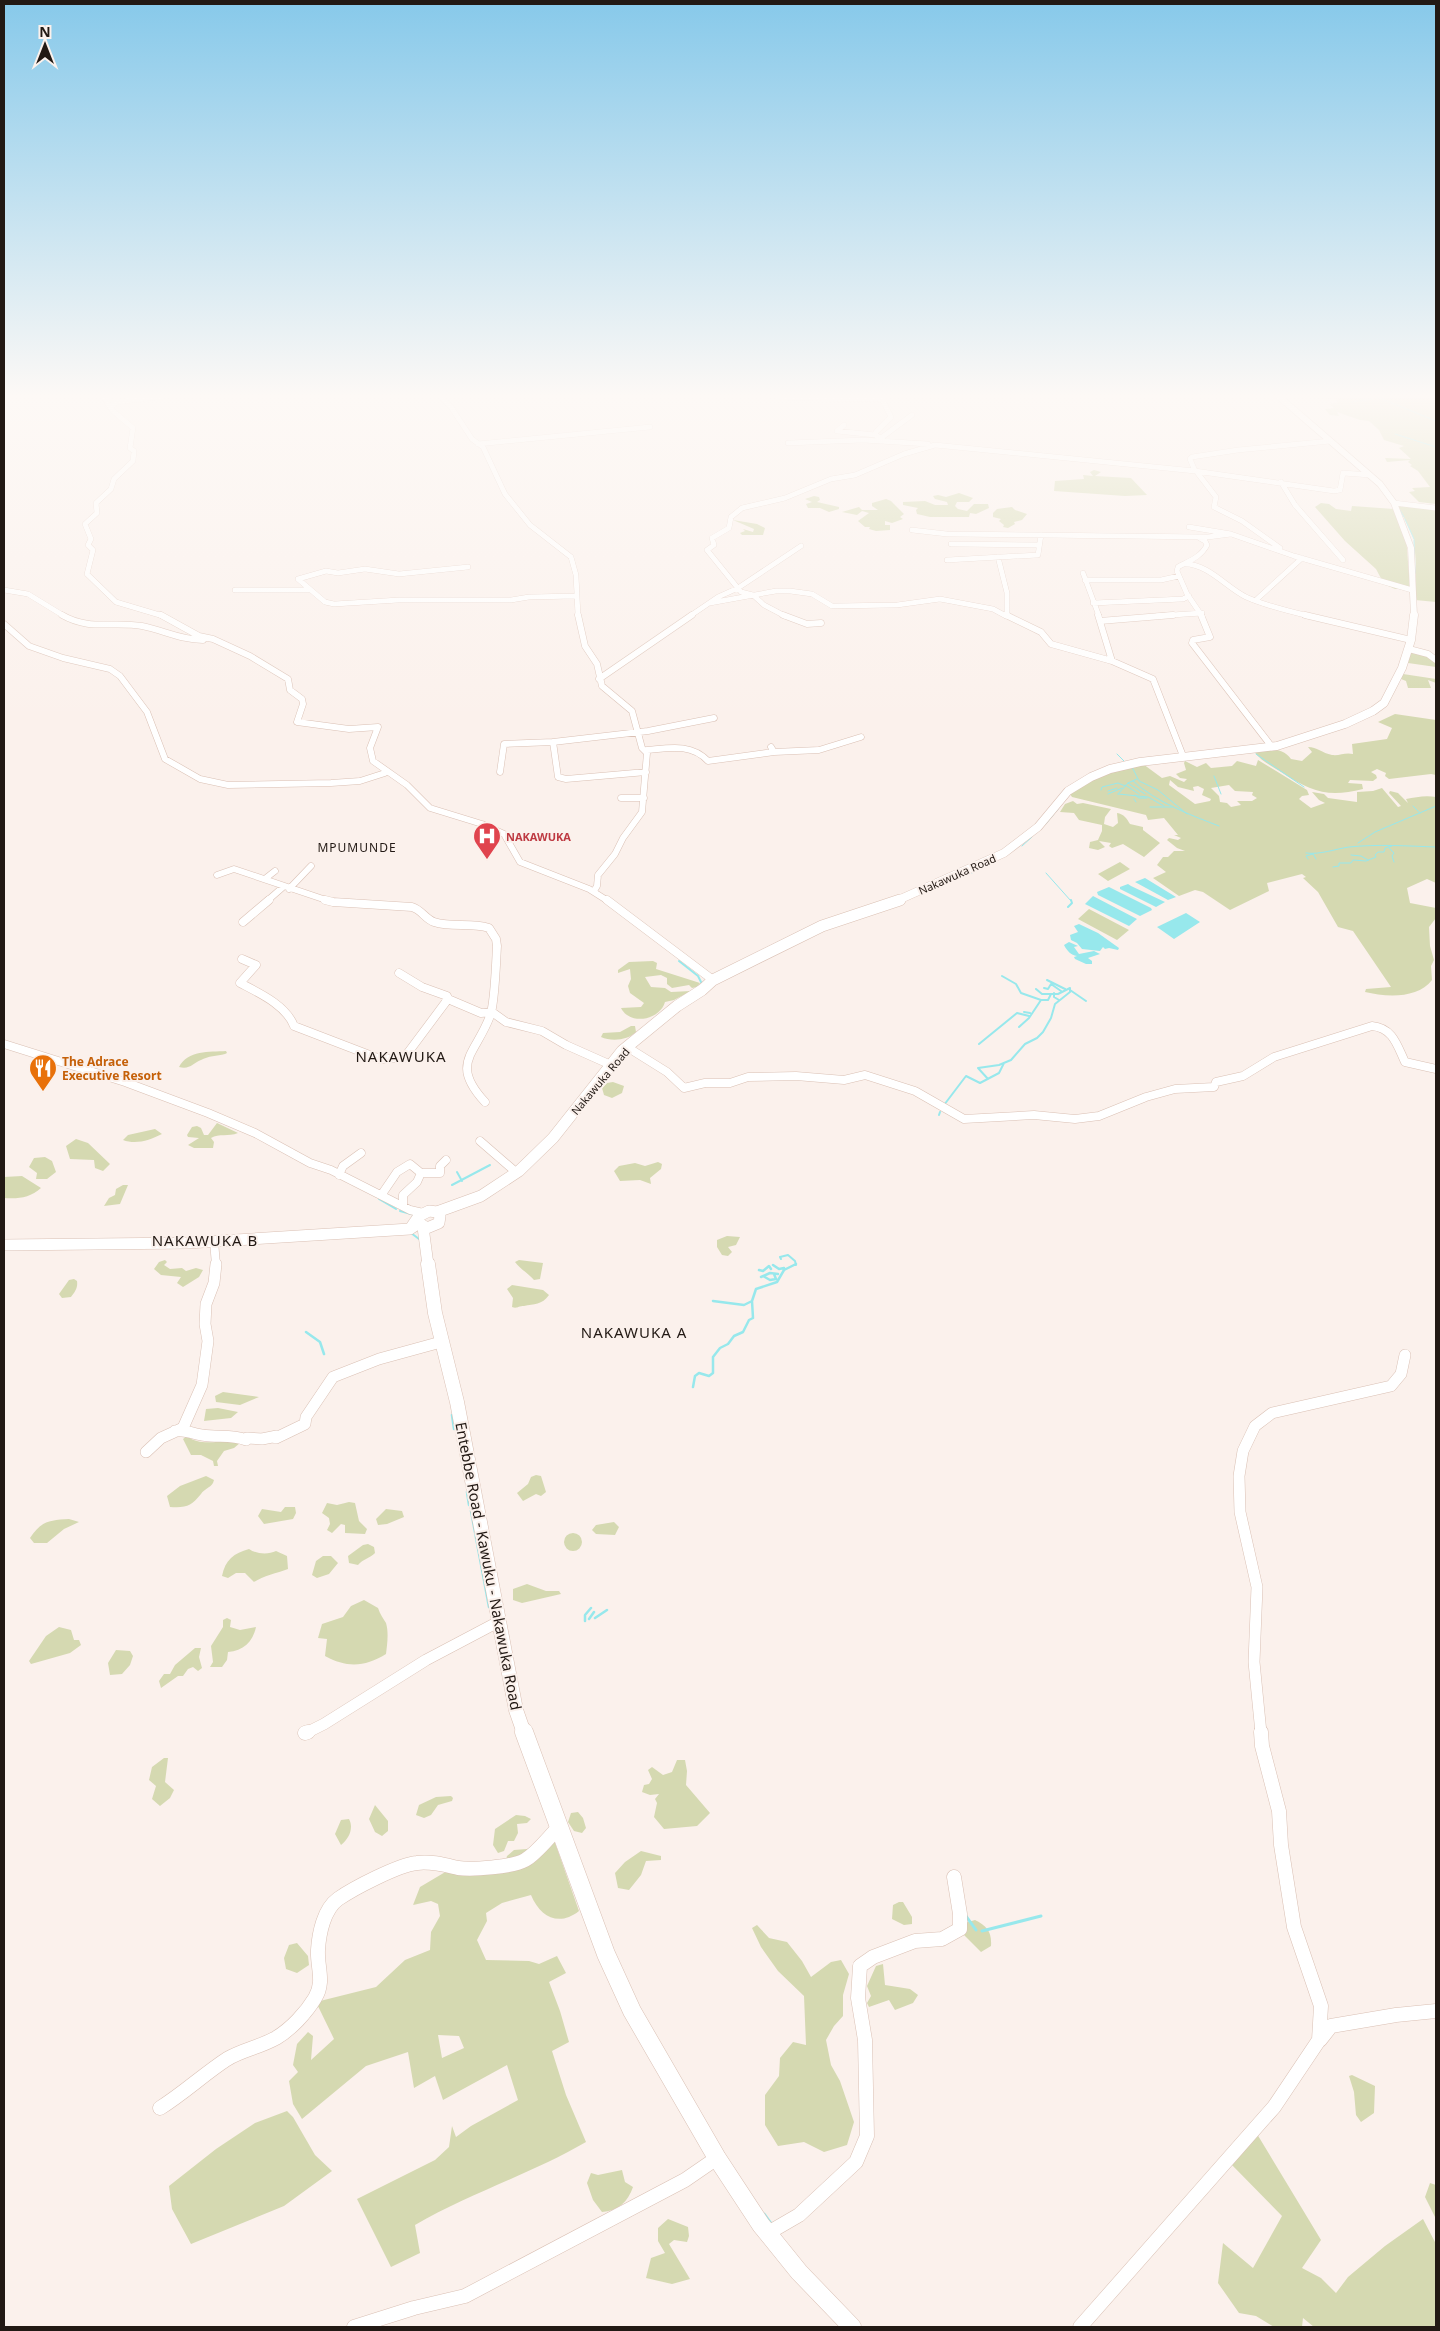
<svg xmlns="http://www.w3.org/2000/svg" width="1440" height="2331" viewBox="0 0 1440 2331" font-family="'Noto Sans',sans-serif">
  <rect width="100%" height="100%" fill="#fbf1ec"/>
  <path fill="#d5d9b1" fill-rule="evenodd" d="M1315 394H1436V504L1419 502 1409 492 1415 491 1412 488 1430 487 1418 471 1410 466 1412 465 1408 462 1410 460 1387 462 1385 458 1411 459 1399 448 1404 446 1384 440 1379 430 1369 421 1360 420 1337 412 1339 416 1330 415 1325 409 1334 408 1329 404 1337 403 1336 399 1309 398 1307 396Z
    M1094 470 1101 472 1095 476 1131 478 1147 495 1125 496 1054 491 1055 481 1084 479 1083 475 1093 476 1090 472Z
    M959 493 973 498 969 502H957L955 506 958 509 967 511 974 504H988L989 508 976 514 970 513 969 517H930L917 514 916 510 918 508 903 505V502L925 501 935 505H948L947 502 935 499 933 496 938 495 946 497Z
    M814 496 819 497 820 500 817 502 839 507V509L829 512 820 508H808L806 504 812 502 805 499Z
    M886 499 891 501 904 514 900 517 903 519 892 523 885 521V525H890V530L876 531 869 529 870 527H865L858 521 869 513 862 511 857 515 842 512 859 507 862 510H878L872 506V503Z
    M1321 503 1329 504 1336 509 1351 511 1352 506 1394 509 1406 536 1410 587 1395 589 1384 584 1376 569 1345 541 1315 507Z
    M1398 505 1436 509V602L1415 600 1416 564 1414 539Z
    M1012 507 1015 510 1027 514 1022 520 1014 522 1015 524 1008 528 1003 527 1004 525 999 521 1001 519 993 517V513L997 509Z
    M733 520 757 524 765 528 763 535H742L740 533 745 531 743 529 753 532 754 529Z
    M1411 652H1419L1436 661V667L1408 663Z
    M1403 674 1436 679V683L1428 680 1431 688H1408L1406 681 1401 679Z
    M1395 714 1436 720V775L1431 774 1389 779 1385 776 1386 773 1377 769 1371 772 1376 775 1377 778 1373 781 1350 780 1348 783 1362 784 1363 789C1328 798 1312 792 1281 772 1273 767 1263 762 1256 754L1255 751C1268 749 1283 747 1291 759L1302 761 1312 752 1308 747C1317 747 1322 753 1332 755 1340 756 1345 752 1353 754L1352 744 1387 739 1392 728 1378 722Z
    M1258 760 1307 790 1309 795 1302 796 1299 799 1311 808 1325 803 1319 800 1312 792 1324 794 1328 798 1357 802V792L1373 791 1382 788 1398 807 1401 806 1389 793 1390 791 1398 793 1408 803 1406 799C1416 797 1426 795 1436 797V883L1427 879 1407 888 1410 903 1436 908V918L1429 927 1430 946 1434 960 1431 966 1432 980C1418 999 1386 997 1365 992L1366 989 1391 987 1353 931 1338 927 1318 892 1303 878 1306 877 1302 874 1267 883 1269 891 1230 910 1203 892 1195 890 1179 896 1153 878 1166 872 1157 865 1163 857H1168L1174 851H1185L1177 848 1167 840 1169 838 1178 840 1181 838 1174 835H1178L1164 818 1148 820 1146 815 1072 797 1070 794 1099 776 1143 764 1162 778 1170 776 1184 782 1187 779 1180 778 1176 774 1186 770 1184 763 1185 761 1197 767 1206 763 1211 768 1232 766 1237 761 1256 766ZM1170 780 1178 787 1194 791 1193 787 1198 786 1204 789 1202 795 1211 799 1210 801 1195 804 1169 785ZM1229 785 1235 791 1253 792 1252 795 1257 798 1252 801H1237L1241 805 1231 807 1227 803 1220 802 1219 796 1211 788Z
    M1073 801 1077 804 1083 803 1111 809 1105 817 1104 824 1113 827 1118 823 1117 813C1124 814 1127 819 1130 824L1143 827V830L1160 843 1144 857 1123 844 1112 848 1109 846 1111 843 1099 841 1105 847 1098 850 1089 848 1090 842 1098 840 1102 831V825L1079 820 1074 813 1060 812 1065 804Z
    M1120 862 1130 869 1108 881 1098 874Z
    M1089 909 1129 930 1117 940 1078 919Z
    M653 961 657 963 656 969 700 983 697 987 692 988 689 985 672 988 667 984V978L661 975 645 977 651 987 665 988 671 992 691 991 674 1000 665 1002C660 1020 630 1026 621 1008L641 1007 644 1003 630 993 628 986 631 979 630 969 618 973V970L629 962Z
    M631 1026H635L636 1032C628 1040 612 1042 601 1037L603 1033 620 1032Z
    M226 1051 227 1053 225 1054C217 1056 208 1056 201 1060 193 1063 190 1070 179 1067 188 1050 209 1052 226 1051Z
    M613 1082 624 1086 622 1093 612 1098 604 1095 602 1088 607 1083Z
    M217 1123 238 1133C228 1137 219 1133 211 1138L214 1142 213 1148H194L188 1145 199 1138 188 1137 187 1135 192 1127 197 1126 201 1128 204 1135H208Z
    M155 1129 162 1134C150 1140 136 1145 123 1140L128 1135Z
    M76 1139 88 1143 110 1164 103 1171 95 1168 94 1160 70 1159 66 1146Z
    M45 1157 52 1161 56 1172 47 1179H36L37 1173 29 1167 34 1158Z
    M658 1162 662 1164 661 1169 650 1178 651 1184 640 1180 620 1181 614 1171 619 1166 635 1163 645 1166Z
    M22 1176 41 1188C30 1198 18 1199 4 1198V1177Z
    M123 1185H128L120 1204 104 1206 109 1198 115 1195 116 1189Z
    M727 1236 740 1237 736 1245 728 1247 732 1252 728 1256 722 1255 717 1247V1240Z
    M165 1260 167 1262 164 1265 170 1269 182 1268 186 1271 196 1268 203 1270 199 1277 183 1287 177 1283 181 1277 161 1275 154 1269 159 1262Z
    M519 1260 543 1263 540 1279 534 1280C528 1273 520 1269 515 1262Z
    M74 1279 77 1281C78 1288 75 1292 71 1297L62 1298 59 1294 69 1280Z
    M512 1285 543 1290 549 1295C542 1305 534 1304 524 1306 518 1306 517 1309 512 1307L513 1298 507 1289Z
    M223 1392 259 1397 240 1405 216 1402 215 1396Z
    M218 1408 238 1412 231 1418 204 1421 206 1409Z
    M187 1436C203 1449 225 1437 240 1443L234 1448 224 1451 217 1461 218 1466H214L213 1461 201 1455H191L183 1439Z
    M536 1475 541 1476 546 1492 541 1496 536 1494 523 1501 517 1493 528 1484 531 1477Z
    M206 1476 214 1480 213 1483C210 1488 204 1489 201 1494 191 1506 187 1508 170 1507L167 1496 180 1486Z
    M349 1502 355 1503 359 1521 367 1529 365 1534 345 1533V1525L341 1524 332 1533 327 1530 330 1524 329 1518 322 1513 327 1503 337 1505Z
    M285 1507H295L296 1513 293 1519 264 1524 258 1516 262 1509 281 1512Z
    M386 1509 402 1511 404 1517 387 1524 378 1525 376 1519Z
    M69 1519 79 1522 64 1529 47 1543H34L30 1538C41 1521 50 1520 69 1519Z
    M614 1522 619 1527 615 1535 596 1534 592 1530 596 1525Z
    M564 1542a9 9 0 1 1 18 0a9 9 0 1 1-18 0Z
    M368 1544 374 1547 375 1553C370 1558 363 1559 358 1565L349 1563 348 1556 363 1545Z
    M249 1549C256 1554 268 1555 276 1551L287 1556 288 1569C277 1573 263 1576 254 1582L245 1573H236L228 1578 222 1576C225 1560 234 1553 249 1549Z
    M323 1556H331L338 1563 329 1574 317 1578 312 1575 316 1561Z
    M527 1584 546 1591H559L561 1594 522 1603 513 1600V1589Z
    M364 1600 378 1608C380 1614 383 1618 386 1623 389 1633 387 1645 386 1654 365 1667 347 1668 325 1656L327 1639 318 1638 322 1624 343 1617 351 1606Z
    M227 1618 231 1620 230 1627 240 1630 256 1627C253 1642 243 1651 228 1652L227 1660 222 1667H210L213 1662 211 1646 223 1627V1620Z
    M59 1627 71 1630 74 1640H79L81 1645 70 1653 31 1664 29 1661 46 1636Z
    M195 1648H201L199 1657 202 1668 198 1671 193 1667 188 1669 183 1676H178L161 1688 159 1681 164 1674H170L175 1665Z
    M116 1650 130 1651 133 1656 130 1665 122 1674 110 1675 108 1663Z
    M164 1758H168L165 1782 174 1790 170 1798 160 1806 152 1799 156 1786 149 1780 152 1767Z
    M677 1760H685L687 1771 686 1785 710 1813 697 1826 664 1829 654 1817 657 1803 655 1799 659 1794 650 1795 642 1792 644 1785 649 1784 652 1779 648 1770 652 1767 663 1775 672 1772Z
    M451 1796 453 1798 452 1801 438 1805 431 1815 424 1818 416 1815 419 1805 436 1797Z
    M375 1805 388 1821V1831L382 1836 375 1832 369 1819Z
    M578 1812 583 1818 586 1828 582 1833 574 1831 568 1822 571 1813Z
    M516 1815 525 1816 531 1819 527 1823 517 1824 518 1833 514 1841H508L504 1851 498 1853 493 1845 495 1829Z
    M349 1819C354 1828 349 1839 341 1845L335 1834 341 1820Z
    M553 1837 579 1911C559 1927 540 1917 531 1895L502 1903 486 1913 487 1921 477 1940 486 1960 529 1961 539 1964 557 1956 566 1973 549 1982 560 2011 569 2042 552 2051 566 2095 586 2142C531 2174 470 2193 415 2225L420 2253 391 2267 357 2199 435 2160 449 2147 452 2126 456 2137 471 2126 518 2100 507 2065 443 2100 435 2076 414 2088 408 2052 366 2066 302 2119 293 2104 289 2081 298 2072 293 2065 297 2044 308 2032 313 2036 311 2060 334 2039 316 2002 376 1987 405 1960 430 1950 431 1932 440 1916 438 1904 431 1901 413 1905 420 1887 447 1871 505 1864 507 1856 514 1850 527 1849ZM438 2035 459 2036 464 2048 442 2058Z
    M641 1851 661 1856V1860L646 1861 641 1875 629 1890 618 1888 615 1873 625 1862Z
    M899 1902H903L912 1917V1924L904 1925 892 1919 893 1905Z
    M975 1920C987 1926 992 1932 991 1946L981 1952 963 1934 965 1923Z
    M757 1925 769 1938 787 1942 802 1961 811 1977 831 1962 841 1960 849 1974 843 1995V2016L834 2026 826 2040 831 2065 840 2081 854 2122 847 2145 824 2152 804 2142 778 2146 765 2125V2095L779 2076 780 2058 793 2042 806 2045 804 1996 778 1971 761 1947 752 1928Z
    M297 1943 308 1956 309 1965 297 1973 286 1969 284 1958 289 1945Z
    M883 1964 885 1985 910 1989 918 1995 913 2003 895 2010 889 2000 869 2007 867 2003 871 1996 867 1986 876 1966Z
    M1352 2075 1375 2086 1374 2113 1361 2122 1356 2115 1354 2092 1349 2076Z
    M287 2111 293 2117 315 2155 332 2171 284 2206 191 2244 172 2209 169 2186 216 2149 255 2123Z
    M1257 2134 1321 2240 1302 2268 1321 2278 1336 2293 1348 2277 1385 2246 1423 2219 1436 2244V2327H1314L1303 2318 1302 2327H1274L1256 2316 1239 2313 1218 2283 1223 2243 1253 2268 1282 2216 1231 2164Z
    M622 2170 625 2182 633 2187C628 2202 618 2211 602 2212L593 2200 587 2183 591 2173 598 2175Z
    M1430 2183 1436 2185V2219L1425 2197Z
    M668 2219 688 2227 689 2236 687 2242 674 2240 669 2244 690 2279 672 2284 646 2278 651 2258 665 2253 658 2241V2228Z"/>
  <path fill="#97e8ec" d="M1145 878 1176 897 1168 900 1135 882Z
    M1128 884 1131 886 1165 902 1156 907 1120 889V887Z
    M1109 887 1151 908 1152 910 1140 916 1098 895 1097 892Z
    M1093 896 1137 919 1129 926 1085 904Z
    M1186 913 1200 922 1174 939 1157 927Z
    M1079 924 1098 933 1119 948 1118 950 1109 948 1105 949 1103 947 1100 951 1082 949 1077 943 1071 940 1070 935 1078 932 1074 926Z
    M1069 942 1078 946 1074 947 1079 954 1094 951 1100 954 1088 958 1092 961V964H1086L1075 959 1074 957 1077 956C1071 955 1067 951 1064 945Z"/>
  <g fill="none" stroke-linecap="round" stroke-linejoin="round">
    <path stroke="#97e8ec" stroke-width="1" d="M1370 394 1436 421
      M1352 402 1402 394
      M1395 434 1436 447
      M1400 510 1404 517
      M1405 519 1414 539
      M1414 540 1415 573
      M1117 754 1126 763
      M1256 754 1304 787
      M1132 767 1139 781 1158 790 1187 814
      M1214 776 1221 794
      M1133 781C1158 803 1188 814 1219 826
      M1128 783 1145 794
      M1125 785 1139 794
      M1101 790 1102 787 1118 783 1125 786
      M1108 791 1117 788
      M1108 794 1122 788
      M1118 794 1148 797 1164 806
      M1118 794 1128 783 1137 779
      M1135 795 1139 798H1147
      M1134 799 1136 802
      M1413 806 1420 813
      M1150 807H1172
      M1045 825 1059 808
      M1358 843 1375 832 1436 806
      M1022 846 1032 837
      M1389 848 1394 853 1392 856 1394 862
      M1306 853C1320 855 1335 849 1349 847 1378 844 1407 846 1436 847
      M1351 855 1361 856 1368 860
      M1308 859 1306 856 1313 854 1316 859
      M1333 867 1339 866V863H1351L1353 860 1366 861 1376 857 1375 855 1378 852H1384L1385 848 1392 846
      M972 873 989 864
      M1046 873 1071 901
      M962 877 966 875"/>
    <path stroke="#97e8ec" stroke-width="2" d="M1068 907 1072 903 1071 900
      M679 961 698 976 702 984
      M1002 976 1016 984 1021 993 1041 1000
      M1047 980 1065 989
      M1044 988 1048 989 1051 984 1061 991
      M1036 989 1042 994H1051
      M1070 990 1086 1001
      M1054 993V997L1059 1000
      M1024 1012 1030 1013
      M1019 1027 1029 1018 1041 1000H1048L1051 994H1058L1070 988
      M979 1044 1017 1013 1029 1016
      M988 1079 978 1068 999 1065 1011 1060 1025 1044 1037 1038 1043 1032 1051 1018 1055 1004 1070 992V988
      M944 1105 966 1076 980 1083 999 1073 1004 1063
      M939 1115 940 1112
      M457 1172 462 1181
      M452 1185 490 1165
      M379 1199 396 1209
      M400 1211 415 1215
      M411 1233 419 1239
      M781 1259 780 1257 788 1255 795 1261 796 1265H794"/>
    <path stroke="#97e8ec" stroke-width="2.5" d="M773 1265 779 1269 784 1268
      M759 1270 763 1271 769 1266 771 1269
      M763 1276 770 1280 776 1279 774 1274
      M761 1277 770 1273 778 1274
      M713 1301 744 1305 752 1301
      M306 1332 320 1342 324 1354
      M693 1387 695 1376 699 1373 709 1376 713 1373V1357L720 1348 728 1344 734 1336 743 1332 749 1320 753 1318 752 1301 756 1289 777 1282 784 1270 796 1264
      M452 1415 454 1429
      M467 1492 469 1505
      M471 1511 489 1607
      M595 1618 607 1610
      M589 1619 594 1612
      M585 1621V1615L591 1608"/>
    <path stroke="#97e8ec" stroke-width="3" d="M966 1916 976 1930
      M982 1931 1041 1916
      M764 2214 772 2225"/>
    <g stroke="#dac0b4" stroke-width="5.5">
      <path id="minor-far4" d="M107 394 109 396 105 399 112 410 133 428 130 448 134 451 133 461 114 479 111 489 96 503 97 513 85 524 91 539 88 545 93 550 87 574 116 602 163 616
        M437 394 451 407 472 439 483 447 505 494 530 525 571 557 576 575 578 616
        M756 394 795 398 882 399 891 417 876 432 875 435 881 438
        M111 407 116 402 182 394
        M844 425 837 431 875 435
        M884 441 881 438 912 415
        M788 443 863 440 928 444
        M478 444 650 427
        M1195 471 1334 491 1340 490 1343 473 1370 475
        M1196 471 1216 497 1214 507 1242 521 1280 548
        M1281 482 1295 505 1343 560
        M1394 503 1436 508
        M1189 527 1231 534 1294 556 1412 590
        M912 530 947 534 1208 537 1231 534
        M1198 537 1205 541 1207 545C1201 557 1189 561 1178 567L1177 571 1187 594 1202 616
        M951 544 1038 545
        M998 557 1007 593V616
        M947 560 1038 555 1041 535
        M1185 564C1208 564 1226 587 1246 597 1266 606 1288 611 1309 616
        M468 567 399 574 365 569 338 573 326 571 298 579 325 602 334 604 399 600H511L529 597 576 596
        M1083 573 1099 616
        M1085 580H1161L1179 576
        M4 590 28 594 64 616
        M235 590H310
        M1256 600 1302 558
        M710 603 776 591H790L812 594 832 606 897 605 940 599 993 609 1006 616
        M1093 603 1183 599 1189 596
        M690 616 718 597 738 588 801 546
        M785 616 764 605 753 595 741 592 707 550 714 545 712 538 729 528 731 517 742 508 785 498 831 479 855 475 904 454 935 445 1195 471 1190 459 1192 457 1238 450 1330 441
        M1157 616 1202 613"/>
    </g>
    <g stroke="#dac0b4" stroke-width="7">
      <path id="minor-far3" d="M62 615C90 631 112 621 142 626 163 630 181 640 203 640
        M161 615 199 636 213 639 250 656 288 679 290 690 302 699 303 704 297 722 349 729 378 727 370 748 373 761 407 785 430 808 482 824 504 834 520 862 589 889 608 901
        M578 615 585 646 597 664 602 686 632 711 642 748 647 753 642 812 623 838 615 854 598 875 597 886 594 891
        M783 615 807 624 821 623
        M1006 615 1041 632 1051 644 1112 661 1153 679 1183 756
        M1098 615 1112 661
        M1201 615 1210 637 1193 640 1192 643 1272 747
        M1305 615 1411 640
        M1100 621 1173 615
        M4 624 29 646 63 658 110 669 120 676 147 712 165 759 200 779 228 785 331 783 360 781 385 773
        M1409 649 1428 654 1436 660
        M599 679 692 615
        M774 752 819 750 861 737
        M647 753V750C669 748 691 743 708 761L774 752 771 747
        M500 772 504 744 553 742
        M646 772 566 779 558 777 553 742 648 731 714 718
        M621 798H644
        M217 875 234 869 329 901
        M266 878 275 871
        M289 889 311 866
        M267 901 283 887"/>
    </g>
    <g stroke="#dac0b4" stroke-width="9">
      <path id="minor-far2" d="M325 900 333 902 412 907C422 910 425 919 434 922 452 928 471 922 489 928L496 939 497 946C496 962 495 1003 490 1016 476 1054 449 1063 485 1102
        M607 900 713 980
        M243 922 269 900
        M242 959 256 965 240 983C259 993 286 1005 294 1026L380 1059 404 1058 448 999
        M399 973 422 987 447 996 448 999 481 1013 492 1012 506 1022 542 1031 566 1045 611 1065
        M4 1044 125 1082 208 1113 255 1133 310 1163 331 1170 410 1210 423 1213
        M627 1047 667 1072 684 1088 705 1083H730L748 1077 796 1076 844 1080 865 1075 915 1091 964 1119 1034 1115 1075 1119 1099 1116 1146 1097 1175 1089 1214 1087 1216 1082 1243 1076 1274 1057 1372 1026C1393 1028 1397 1045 1405 1062L1436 1069
        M480 1141 517 1173
        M421 1173H440V1166L446 1160
        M339 1175 343 1166 361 1153
        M382 1194 397 1172 410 1164 421 1173 417 1182 403 1195V1206
        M214 1241 216 1265"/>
    </g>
    <g stroke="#dac0b4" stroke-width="12">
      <path id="minor-far1" d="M175 1431C186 1429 191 1434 202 1435 217 1438 231 1434 246 1440L247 1438 262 1439 277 1436 276 1438 305 1424 306 1417 333 1377 379 1359 441 1342
        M146 1452 161 1438 183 1428 202 1385 208 1341 205 1324 206 1304 214 1283 216 1264
        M306 1733 324 1724 426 1660 498 1622
        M1261 1733 1254 1662 1257 1587 1240 1512 1239 1476 1243 1451 1255 1426 1272 1413 1391 1386 1401 1374 1405 1355"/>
    </g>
    <g stroke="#dac0b4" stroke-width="15">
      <path id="minor" d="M305 1733 308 1732
        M1320 2040 1331 2026 1396 2015 1436 2011
        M160 2108C184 2093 204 2074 227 2059 242 2050 260 2047 276 2038 291 2029 306 2013 315 1998 325 1982 317 1967 318 1950 319 1933 324 1909 338 1899 354 1888 398 1865 417 1863 431 1861 445 1865 458 1868 472 1870 513 1867 525 1860 537 1853 548 1838 558 1828
        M768 2233 799 2215 856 2162 867 2136 865 2040 858 1998 860 1966 873 1957 915 1941 942 1939 960 1929V1914L954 1877
        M354 2327 414 2308 465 2296 685 2180 717 2158
        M1080 2327 1274 2107 1319 2040 1321 2006 1294 1927 1281 1845 1279 1811 1262 1746 1261 1732"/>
    </g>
    <g stroke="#dac0b4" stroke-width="7">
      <path id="major-far4" d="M1276 394 1380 484 1394 503 1411 548 1414 616"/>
    </g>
    <g stroke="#dac0b4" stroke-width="9">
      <path id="major-far3" d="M896 901 1004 853 1038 827 1068 791 1091 777 1110 769 1140 762 1277 746 1345 724 1373 711 1384 703 1402 668 1411 640 1414 615"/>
    </g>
    <g stroke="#dac0b4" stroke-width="12">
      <path id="major-far2" d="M429 1211 437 1212 440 1216 439 1223 427 1228 419 1223 410 1229 419 1216Z
        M437 1212 481 1196 519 1171 553 1138 622 1051 677 1006 702 990 713 980 822 926 900 900
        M423 1227 428 1265
        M4 1245 187 1243 410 1229"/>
    </g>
    <g stroke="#dac0b4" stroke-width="15">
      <path id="major-far1" d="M428 1264 435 1313 457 1402 516 1710 524 1733"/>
    </g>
    <g stroke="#dac0b4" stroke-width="19">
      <path id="major" d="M524 1732 606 1954 632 2011 717 2158 761 2225 799 2272 852 2327"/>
    </g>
    <use href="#minor-far4" stroke="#fff" stroke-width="5"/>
    <use href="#minor-far3" stroke="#fff" stroke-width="6"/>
    <use href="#minor-far2" stroke="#fff" stroke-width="8"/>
    <use href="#minor-far1" stroke="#fff" stroke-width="11"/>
    <use href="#minor" stroke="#fff" stroke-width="14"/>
    <use href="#major-far4" stroke="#fff" stroke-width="6"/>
    <use href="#major-far3" stroke="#fff" stroke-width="8"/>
    <use href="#major-far2" stroke="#fff" stroke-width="11"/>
    <use href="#major-far1" stroke="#fff" stroke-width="14"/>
    <use href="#major" stroke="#fff" stroke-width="18"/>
  </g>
  <linearGradient id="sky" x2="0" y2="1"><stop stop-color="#87c9ea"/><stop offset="0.55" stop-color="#fdf9f6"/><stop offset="1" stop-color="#fdf9f6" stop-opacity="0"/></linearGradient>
  <rect width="1440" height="720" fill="url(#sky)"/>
  <defs>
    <g id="hospital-pin" transform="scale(1.4375)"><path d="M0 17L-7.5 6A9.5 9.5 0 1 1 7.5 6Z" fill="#e0444e" stroke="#fbf1ec"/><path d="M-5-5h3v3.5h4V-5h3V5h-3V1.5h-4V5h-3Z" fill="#fff"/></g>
    <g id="restaurant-pin" transform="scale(1.4375)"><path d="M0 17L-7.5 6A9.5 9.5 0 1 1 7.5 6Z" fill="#e8710a" stroke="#fbf1ec"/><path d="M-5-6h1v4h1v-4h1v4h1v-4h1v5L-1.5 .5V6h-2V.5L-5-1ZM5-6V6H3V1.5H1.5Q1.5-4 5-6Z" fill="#fff"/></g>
  </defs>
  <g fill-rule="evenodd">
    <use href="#hospital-pin" x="487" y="836"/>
    <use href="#restaurant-pin" x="43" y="1068"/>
  </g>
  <g text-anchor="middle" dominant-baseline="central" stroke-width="4" stroke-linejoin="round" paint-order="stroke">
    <g font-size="11" font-weight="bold" fill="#be3a42" stroke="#fbf1ec" text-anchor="start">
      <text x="506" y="836">NAKAWUKA</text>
    </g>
    <g font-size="11" fill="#221914" stroke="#fbf1ec">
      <text transform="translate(957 874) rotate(-24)">Nakawuka Road</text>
      <text transform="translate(600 1081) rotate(-50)">Nakawuka Road</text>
    </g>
    <g font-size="12" letter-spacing="1" fill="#221914" stroke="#fbf1ec">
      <text x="357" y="847">MPUMUNDE</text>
    </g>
    <g font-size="12" font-weight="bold" fill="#c56008" stroke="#fbf1ec" text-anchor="start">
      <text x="62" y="1061">The Adrace<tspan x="62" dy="14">Executive Resort</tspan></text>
    </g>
    <g font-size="15" letter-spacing="1" fill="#221914" stroke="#fbf1ec">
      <text x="401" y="1056">NAKAWUKA</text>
      <text x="205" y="1240">NAKAWUKA B</text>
      <text x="634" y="1332">NAKAWUKA A</text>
    </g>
    <g font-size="15" fill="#221914" stroke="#fbf1ec">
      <text transform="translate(489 1566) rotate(79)">Entebbe Road - Kawuku - Nakawuka Road</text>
    </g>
  </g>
  <rect width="1440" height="2331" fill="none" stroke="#221914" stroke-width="10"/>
  <g transform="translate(45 45)" stroke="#fbf1ec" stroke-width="4" paint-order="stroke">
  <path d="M0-4L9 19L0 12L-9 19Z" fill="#221914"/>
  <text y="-8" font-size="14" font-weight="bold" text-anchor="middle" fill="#221914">N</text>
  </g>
</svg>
